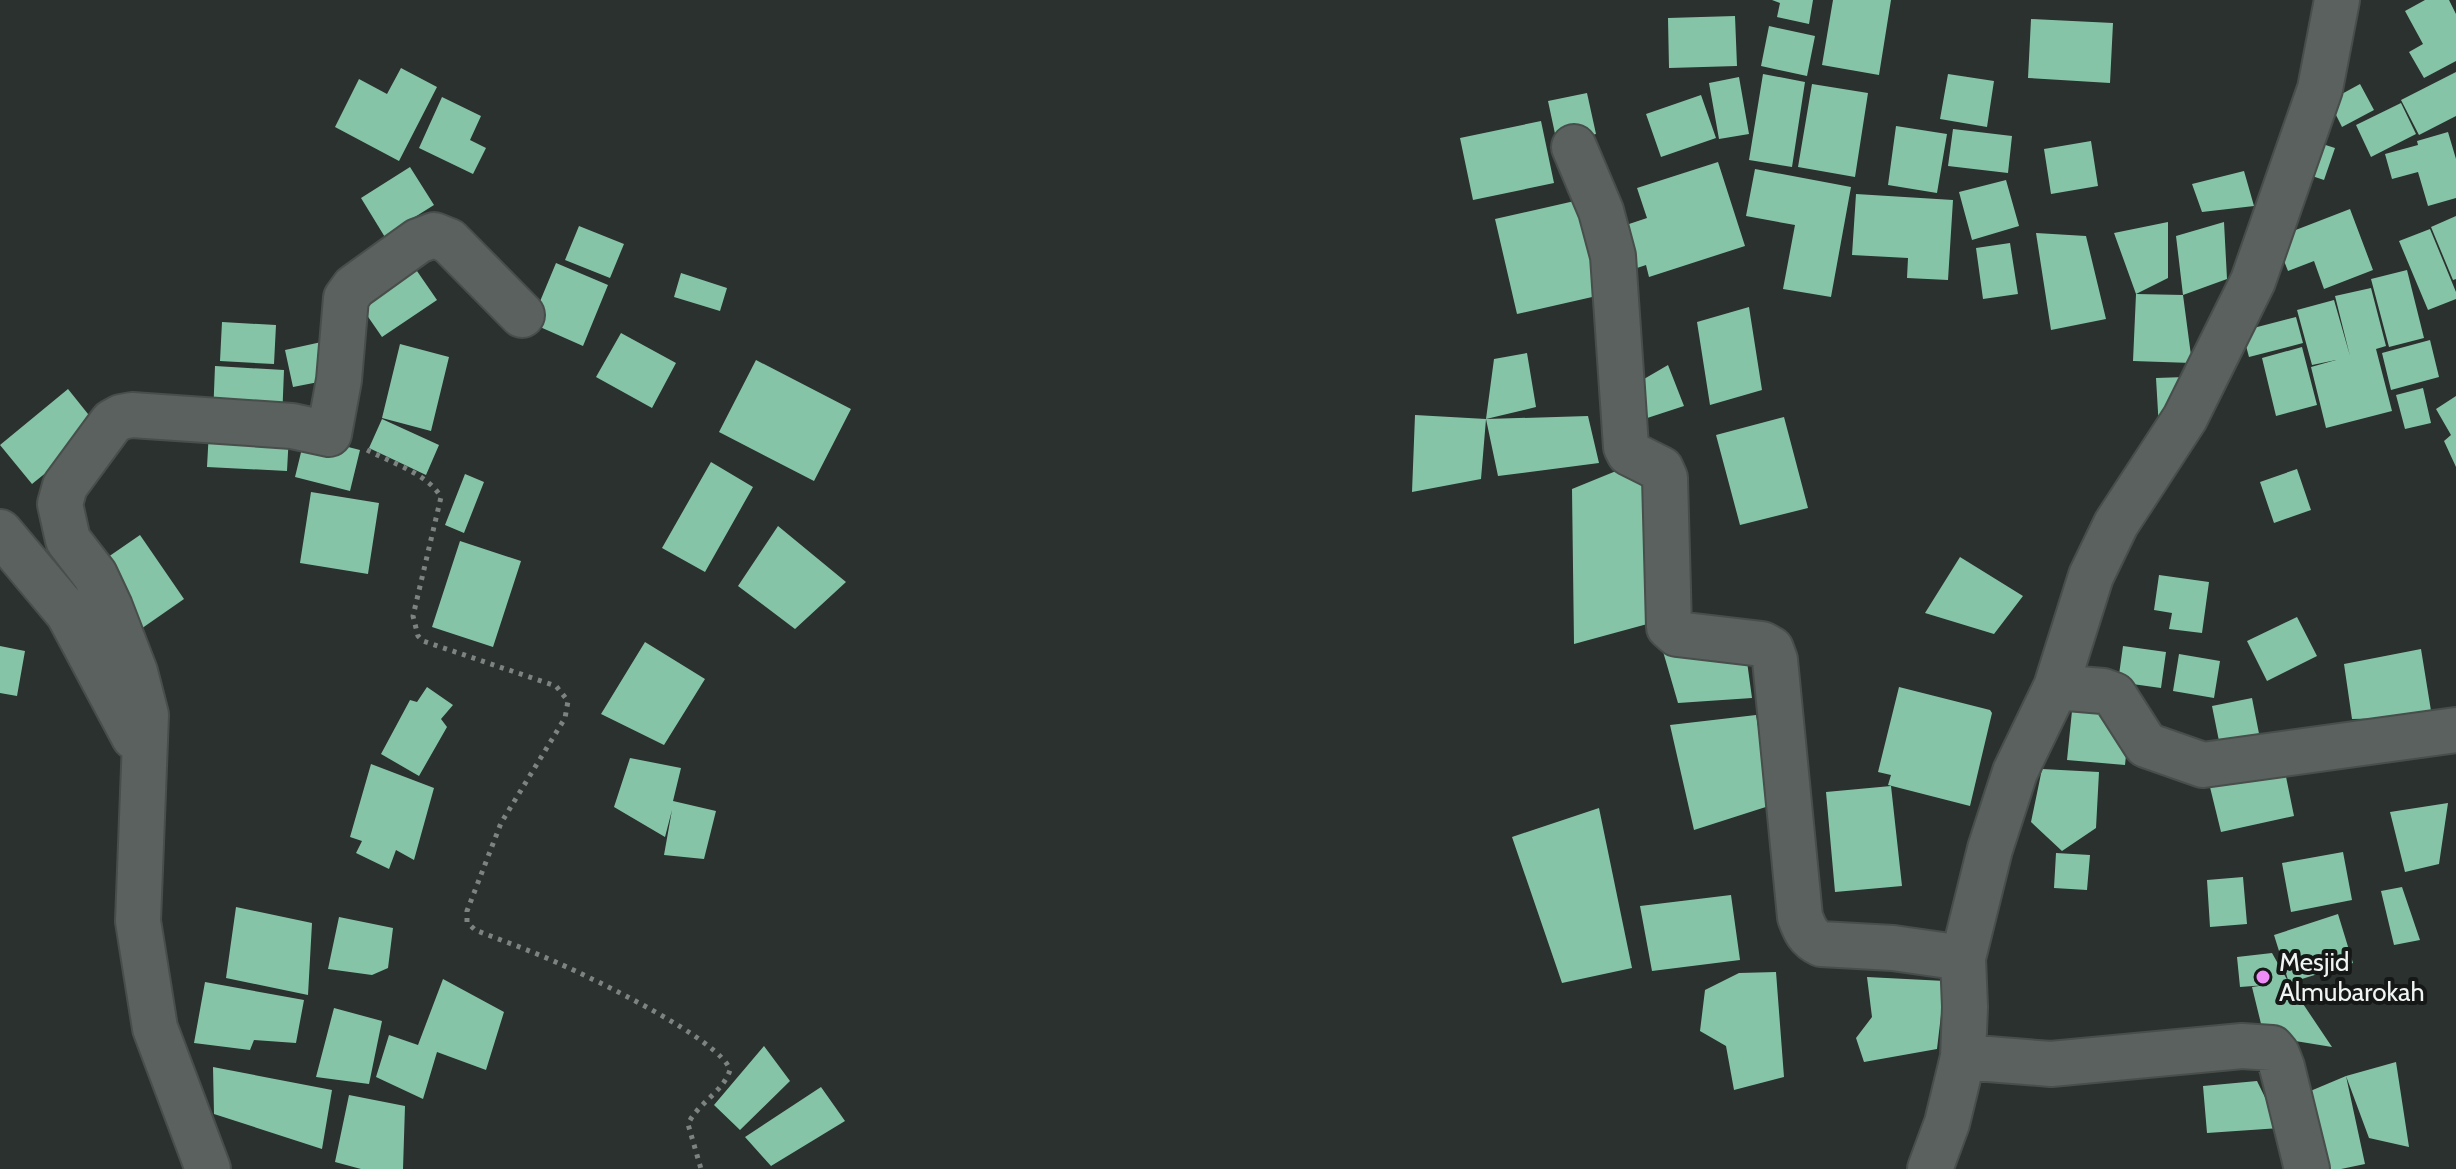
<svg xmlns="http://www.w3.org/2000/svg" width="2456" height="1169" viewBox="0 0 2456 1169" font-family="Cabin,sans-serif">
  <rect width="100%" height="100%" fill="#2a312e"/>
  <path fill="#86c4a8" d="M1772 0H1813L1809 24 1777 17 1780 3Z
    M1833 0H1891L1879 75 1822 65Z
    M2425 0H2449L2456 14V61L2424 78 2409 52 2423 44 2405 11Z
    M1735 16 1737 66 1669 68 1668 18Z
    M2031 19 2113 23 2110 83 2028 78Z
    M1769 26 1815 36 1807 76 1761 66Z
    M401 68 437 87 399 161 335 127 359 79 387 94Z
    M2456 72V116L2419 135 2401 100Z
    M1763 74 1805 82 1792 167 1749 160Z
    M1948 74 1994 81 1987 127 1940 119Z
    M1739 77 1749 134 1719 139 1709 83Z
    M1812 84 1868 93 1855 177 1798 167Z
    M2360 84 2374 110 2342 127 2329 101Z
    M1587 93 1596 134 1557 143 1548 101Z
    M1701 95 1716 138 1661 157 1646 114Z
    M442 97 481 116 470 140 486 148 473 174 419 148Z
    M2401 103 2416 134 2371 157 2356 125Z
    M1541 121 1554 183 1473 200 1460 138Z
    M1896 126 1947 134 1937 193 1888 185Z
    M1953 129 2012 136 2008 173 1948 166Z
    M2448 132 2456 159V198L2428 206 2418 172 2392 179 2385 154 2418 145 2417 141Z
    M2091 141 2098 186 2051 194 2044 149Z
    M2313 141 2335 148 2324 180 2303 173Z
    M1718 162 1745 246 1649 277 1646 265 1634 269 1620 227 1647 218 1637 188Z
    M410 167 434 205 410 220 417 231 391 247 361 198Z
    M1755 169 1851 187 1831 297 1783 289 1795 225 1746 216Z
    M2244 171 2254 206 2202 212 2192 184Z
    M2006 180 2019 226 1972 240 1959 192Z
    M1856 194 1953 200 1948 280 1907 278 1908 258 1852 255Z
    M1579 200 1601 295 1517 314 1495 219Z
    M2350 209 2373 270 2324 289 2314 261 2288 271 2275 238Z
    M2456 216V279L2453 280 2431 227Z
    M2168 222V278L2136 294 2183 295 2192 363 2133 361 2136 294 2114 233Z
    M2224 222 2227 279 2183 295 2176 236Z
    M579 226 624 244 610 278 565 260Z
    M2430 229 2456 292V299L2428 310 2399 241Z
    M2036 233 2086 236 2106 319 2051 330Z
    M2010 243 2018 294 1983 299 1976 248Z
    M408 258 437 300 382 337 353 295Z
    M556 263 608 285 583 346 531 323Z
    M2407 270 2424 338 2389 347 2371 279Z
    M681 273 727 288 720 311 674 297Z
    M2371 288 2386 346 2376 349 2392 411 2326 428 2311 367 2336 360 2312 365 2297 310 2334 300 2350 356 2335 296Z
    M1749 307 1762 390 1710 405 1697 322Z
    M2296 317 2303 343 2249 357 2242 331Z
    M222 322 276 325 274 364 220 361Z
    M621 333 676 363 652 408 596 377Z
    M2430 340 2439 377 2391 390 2382 353Z
    M326 341 334 379 293 387 285 350Z
    M400 344 449 357 431 431 382 418Z
    M2302 347 2317 405 2276 416 2262 358Z
    M1527 353 1536 407 1486 419 1588 416 1599 463 1498 476 1486 419 1481 479 1412 492 1415 415 1486 419 1494 359Z
    M756 360 851 409 814 481 719 432Z
    M1668 365 1684 406 1632 423V386Z
    M215 366 284 370 282 420 213 417Z
    M2185 377 2159 429 2156 378Z
    M2423 388 2431 423 2405 429 2396 395Z
    M68 389 100 429 32 484 0 445Z
    M2456 396V467L2444 441 2451 435 2436 409Z
    M1784 417 1808 508 1740 525 1716 435Z
    M382 419 439 445 426 475 369 448Z
    M209 430 289 434 287 471 207 467Z
    M305 436 360 450 350 491 295 477Z
    M711 462 753 487 705 572 662 548Z
    M1621 469 1644 488 1651 623 1574 644 1572 489Z
    M2297 469 2311 510 2274 523 2260 482Z
    M465 474 484 482 464 533 445 525Z
    M311 492 379 503 368 574 300 563Z
    M778 526 846 582 795 629 738 586Z
    M140 535 184 599 138 631 95 566Z
    M460 541 521 561 493 647 432 627Z
    M1960 557 2023 596 1994 634 1925 613Z
    M2159 575 2209 582 2202 633 2169 629 2172 613 2154 610Z
    M2297 617 2317 656 2267 681 2247 641Z
    M645 642 705 679 664 745 601 714Z
    M0 646 25 651 17 696 0 693Z
    M2123 646 2166 652 2161 688 2118 682Z
    M1745 647 1752 698 1678 703 1662 648Z
    M2421 649 2432 717 2352 719 2344 664Z
    M2179 654 2220 661 2214 698 2173 691Z
    M427 687 453 705 441 719 447 727 419 776 381 754 410 700 417 702Z
    M1899 687 1990 710 1992 713 1970 806 1888 785 1891 775 1878 772Z
    M2252 698 2262 749 2222 756 2212 706Z
    M2072 711 2130 718 2125 765 2067 760Z
    M1756 715 1772 805 1694 830 1670 725Z
    M630 758 681 768 673 801 716 811 704 859 664 855 672 810 665 837 614 807Z
    M2283 762 2294 816 2221 832 2208 779Z
    M371 764 434 788 414 860 396 850 389 869 356 853 362 841 350 837Z
    M2042 769 2099 772 2096 828 2062 851 2031 822Z
    M1891 786 1902 886 1835 892 1826 792Z
    M2448 803 2439 864 2405 872 2390 812Z
    M1599 808 1632 968 1562 983 1512 837Z
    M2343 852 2352 900 2291 912 2282 863Z
    M2056 853 2090 855 2087 890 2054 888Z
    M2243 877 2247 924 2210 927 2207 880Z
    M2402 887 2420 940 2394 945 2381 891Z
    M1731 895 1740 960 1652 971 1640 906Z
    M236 907 312 923 308 995 226 978Z
    M2338 914 2353 963 2289 983 2274 935Z
    M339 917 393 928 388 968 372 975 328 969Z
    M2272 953 2289 983 2332 1047 2264 1036 2252 987 2266 985 2240 987 2237 957Z
    M1776 972 1784 1077 1734 1090 1726 1046 1700 1031 1705 990 1739 973Z
    M1867 977 1945 981 1937 1049 1864 1062 1856 1038 1872 1017Z
    M443 979 504 1012 486 1070 437 1052 423 1099 376 1077 389 1035 418 1045Z
    M205 982 304 1000 296 1043 254 1040 250 1050 194 1043Z
    M334 1008 382 1021 369 1084 316 1077Z
    M764 1046 790 1081 740 1130 714 1105Z
    M2396 1062 2409 1147 2369 1138 2346 1076 2365 1164 2341 1169H2323L2308 1092 2346 1076Z
    M213 1067 332 1090 322 1149 214 1114Z
    M2257 1081 2280 1128 2207 1133 2203 1086Z
    M821 1087 845 1121 771 1166 745 1137Z
    M349 1095 405 1106 403 1169H361L335 1162Z"/>
  <g fill="none" stroke-linecap="round" stroke-linejoin="round">
    <g stroke="#484e4b" stroke-width="48">
      <path id="minor" d="M1574 147 1601 211 1613 256 1626 447 1629 453 1661 469 1665 478 1669 627 1677 634 1762 644 1771 649 1775 660 1800 917C1805 930 1808 938 1821 944L1893 948 1963 958
        M0 532 68 613 134 737
        M2056 687 2103 691 2114 695 2146 745 2203 765 2456 730
        M1963 1057 2051 1064 2242 1046 2272 1048 2277 1054 2282 1067 2307 1169
        M208 1169 155 1028 138 921 146 715 135 672 110 607 95 575 68 540 60 504 65 486 112 422 121 417 132 415 292 426 329 434 339 380 346 298 354 287 418 241 434 235 449 241 522 315
        M1930 1169 1947 1123 1963 1057 1965 1007 1963 958 1990 849 2015 772 2056 687 2091 576 2116 524 2185 418 2253 281 2320 89 2337 0"/>
    </g>
    <path stroke="#7d8381" stroke-width="5" stroke-dasharray="4 6" stroke-linecap="butt" d="M367 450C390 462 428 474 441 497L413 616 418 636 423 641 556 686 568 701 565 718 501 823 467 911V922L475 930C503 941 532 951 560 964 592 978 721 1040 730 1070 723 1092 698 1103 688 1124L701 1169"/>
    <use href="#minor" stroke="#5a615e" stroke-width="44"/>
  </g>
  <circle fill="#ee8cf8" stroke="#151817" stroke-width="3" cx="2263" cy="977" r="8"/>
  <g text-anchor="middle" dominant-baseline="central" stroke-width="8" stroke-linejoin="round" paint-order="stroke">
    <g font-size="26" fill="#f0f5f3" stroke="#151817" text-anchor="start">
      <text x="2279" y="962">Mesjid<tspan x="2279" dy="30">Almubarokah</tspan></text>
    </g>
  </g>
</svg>
